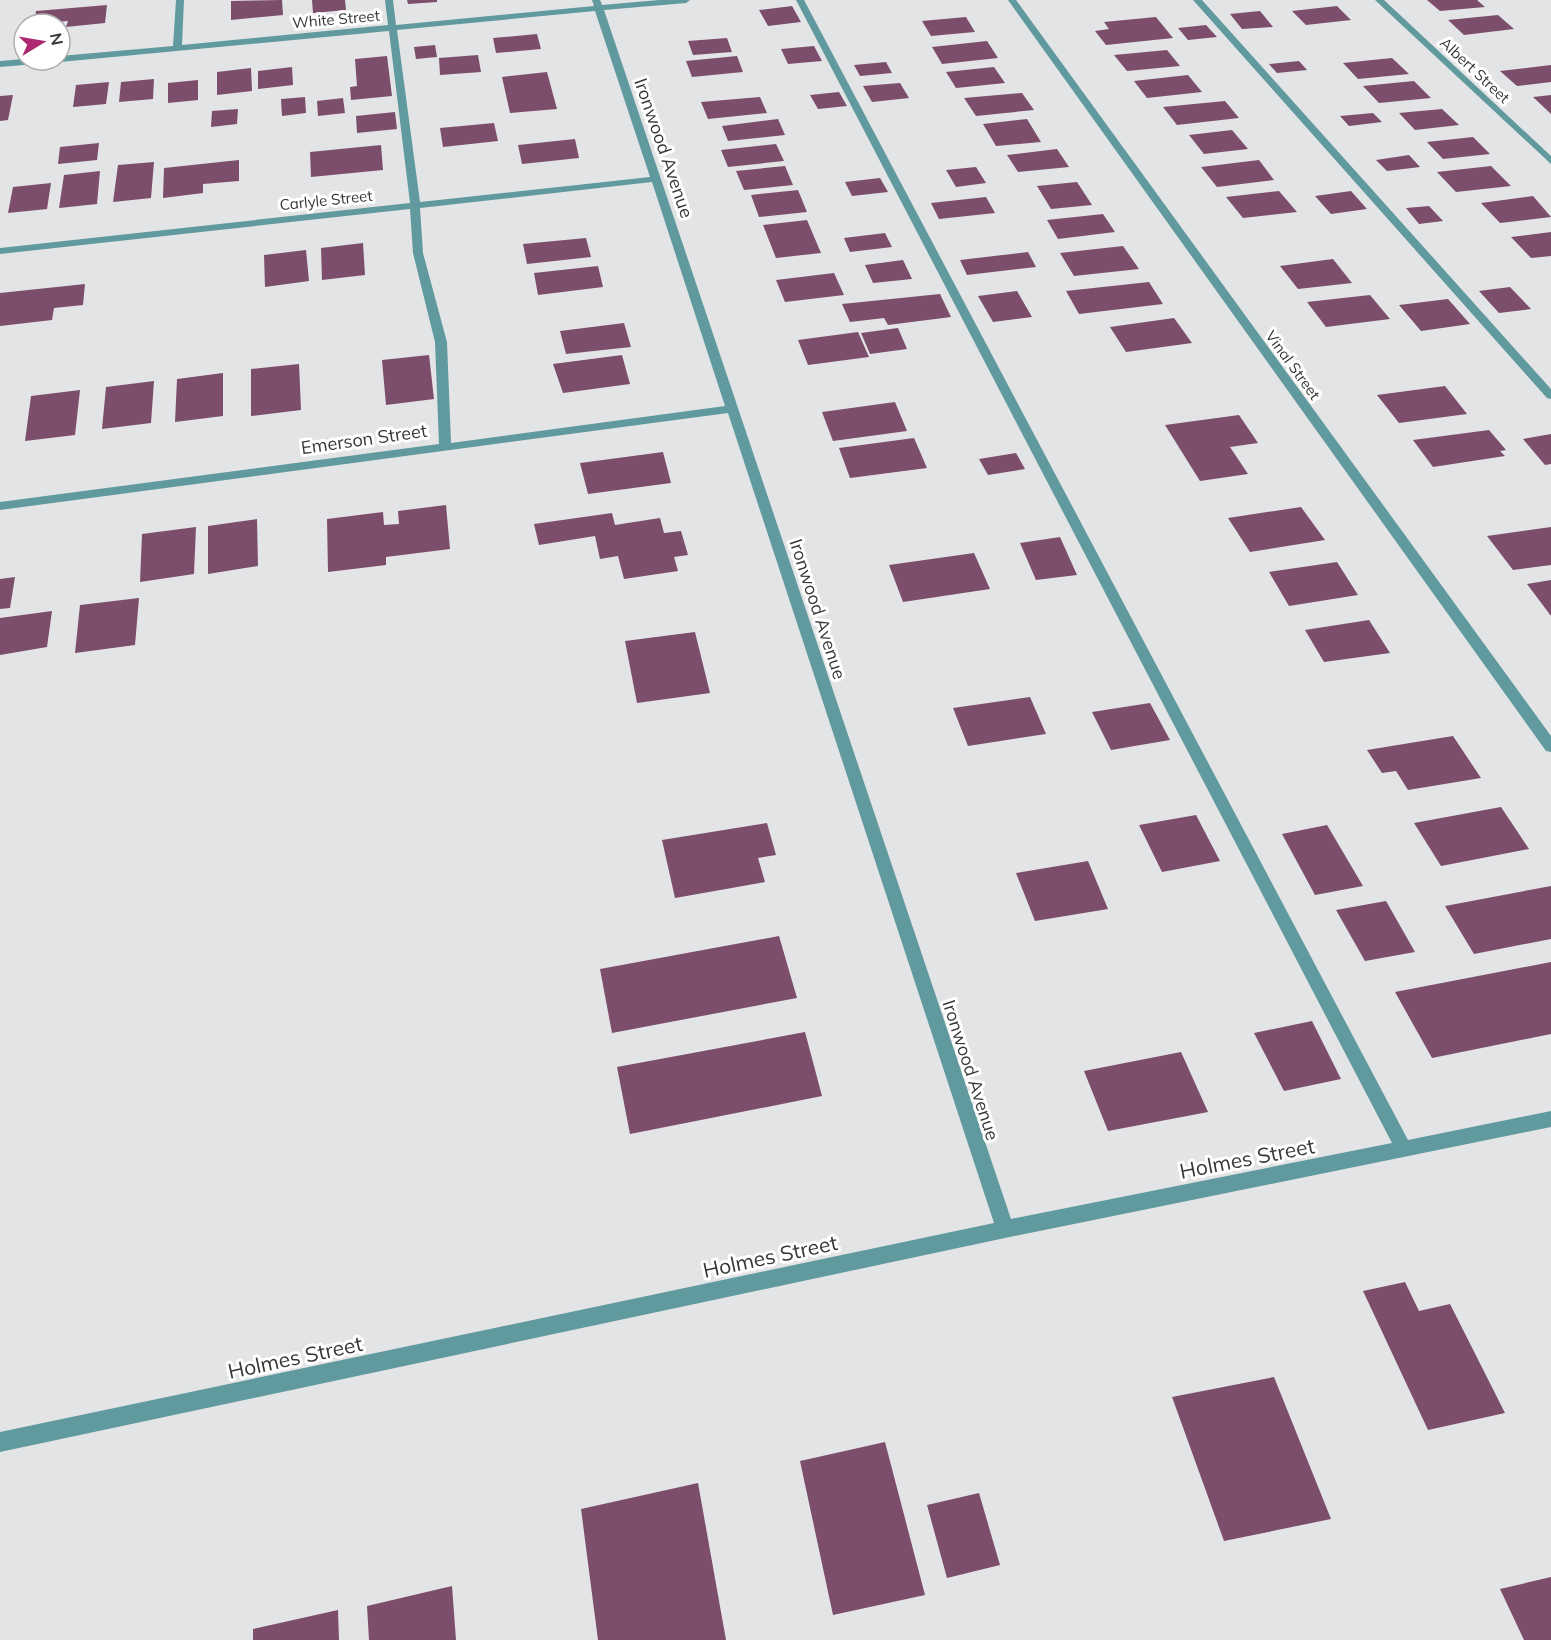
<svg xmlns="http://www.w3.org/2000/svg" width="1551" height="1640" viewBox="0 0 1551 1640" font-family="Mulish,sans-serif">
  <rect width="100%" height="100%" fill="#e3e4e5"/>
  <path fill="#7c4e6b" d="M282 0 283 15 231 20V1Z
    M312 0H345L346 10 313 13Z
    M407 0H437V2L408 4Z
    M1427 0H1477L1485 7 1440 11Z
    M107 5 105 23 66 27 68 21 34 24 36 11Z
    M792 6 801 22 768 26 759 10Z
    M1337 6 1351 20 1306 25 1292 11Z
    M1260 11 1273 27 1242 29 1230 14Z
    M1498 15 1514 29 1464 35 1448 20Z
    M966 17 975 32 931 36 922 21Z
    M1156 17 1173 38 1106 45 1095 31 1109 29 1104 22Z
    M1206 25 1217 37 1188 40 1178 28Z
    M537 34 541 49 496 53 493 38Z
    M727 38 732 52 693 55 688 41Z
    M987 41 998 58 942 64 932 47Z
    M435 45 437 57 416 59 414 47Z
    M814 46 822 61 788 64 781 49Z
    M1167 50 1180 66 1127 71 1114 55Z
    M478 55 481 72 440 75 439 58Z
    M387 56 392 96 351 100 350 87 357 86 355 59Z
    M737 56 743 72 692 77 686 61Z
    M1392 58 1409 74 1358 79 1343 63Z
    M1299 61 1307 70 1277 73 1269 64Z
    M886 62 892 73 860 76 854 65Z
    M1551 65V82L1517 86 1500 71Z
    M292 67 293 85 258 89V71Z
    M994 67 1005 83 956 88 946 72Z
    M251 68 252 91 217 95V72Z
    M547 72 557 109 510 113 502 77Z
    M1188 75 1202 92 1147 98 1134 81Z
    M154 79 153 99 119 102 121 82Z
    M198 80V100L168 103V83Z
    M1414 81 1431 98 1379 103 1363 86Z
    M109 82 106 104 73 107 76 85Z
    M900 83 909 98 872 102 863 86Z
    M839 92 847 106 818 109 810 95Z
    M1022 93 1034 110 976 116 964 98Z
    M13 95 8 120 0 121V96Z
    M1551 95V114L1533 97Z
    M305 97 306 113 282 116 281 99Z
    M760 97 767 113 708 119 701 102Z
    M343 98 345 113 318 116 317 101Z
    M1225 101 1239 118 1177 125 1163 107Z
    M238 109 237 124 211 127 212 111Z
    M1442 109 1459 125 1415 130 1399 113Z
    M395 112 397 129 357 133 356 116Z
    M1373 113 1382 122 1349 126 1340 116Z
    M778 119 785 135 728 141 722 126Z
    M1027 119 1041 142 996 146 983 124Z
    M494 123 498 141 443 147 440 128Z
    M1232 130 1248 149 1204 154 1189 135Z
    M1473 137 1490 154 1443 159 1427 142Z
    M575 139 579 158 522 164 518 145Z
    M99 143 97 160 58 164 60 147Z
    M776 144 784 161 728 167 721 150Z
    M381 145 383 170 311 177 310 152Z
    M1057 149 1069 167 1018 172 1007 155Z
    M1409 155 1420 167 1387 171 1376 160Z
    M239 160V181L203 184V193L163 198 164 168Z
    M1259 160 1274 180 1217 187 1201 167Z
    M154 162 151 198 113 202 118 165Z
    M785 166 793 185 744 190 736 171Z
    M1491 166 1511 186 1456 192 1437 172Z
    M976 167 986 183 956 187 946 170Z
    M100 171 97 204 59 208 64 175Z
    M880 178 888 192 852 196 845 182Z
    M1077 182 1092 205 1051 209 1037 186Z
    M51 183 47 209 8 213 13 187Z
    M798 190 807 212 759 217 751 195Z
    M1279 191 1297 212 1243 218 1226 197Z
    M1351 191 1367 209 1331 214 1315 196Z
    M1533 196 1551 217 1500 223 1481 203Z
    M986 197 995 213 939 219 931 203Z
    M1429 206 1443 221 1419 224 1406 208Z
    M1103 214 1115 232 1058 239 1047 220Z
    M807 220 821 253 776 258 763 225Z
    M1551 232V256L1531 258 1511 237Z
    M885 233 892 247 850 252 844 238Z
    M586 238 591 257 527 264 523 244Z
    M363 243 365 275 322 280 321 248Z
    M1123 246 1139 269 1074 276 1060 253Z
    M306 250 309 281 265 287 264 255Z
    M1028 252 1036 267 967 275 960 260Z
    M1333 259 1352 283 1298 289 1280 266Z
    M903 260 912 279 873 283 865 265Z
    M598 266 603 287 538 295 534 273Z
    M834 273 844 295 785 302 776 280Z
    M1149 282 1163 304 1079 314 1066 291Z
    M85 284 83 305 54 308 52 320 0 326V293Z
    M1510 287 1531 309 1499 313 1479 291Z
    M1017 291 1032 317 993 322 978 296Z
    M940 294 951 317 888 325 884 318 850 322 842 304Z
    M1370 295 1390 319 1326 327 1307 302Z
    M1448 299 1470 324 1421 331 1399 305Z
    M1174 318 1192 343 1126 352 1110 327Z
    M624 323 631 347 566 354 560 331Z
    M898 328 907 349 870 354 861 333Z
    M858 332 869 357 808 365 798 340Z
    M429 355 434 399 386 405 382 360Z
    M622 355 630 384 563 393 553 364Z
    M299 364 301 410 251 416V369Z
    M223 373V416L175 422 177 379Z
    M154 381 151 423 102 429 106 387Z
    M1445 386 1467 414 1399 423 1377 395Z
    M80 390 75 435 25 441 31 396Z
    M895 402 907 431 833 441 822 412Z
    M1239 415 1258 443 1230 447 1248 474 1200 481 1165 425Z
    M1489 430 1506 450 1500 451 1505 456 1433 467 1413 440Z
    M1551 434V464L1545 465 1523 439Z
    M914 438 927 468 850 478 839 448Z
    M663 452 671 483 588 494 580 463Z
    M1016 453 1025 469 988 475 979 459Z
    M446 505 450 549 386 557V565L328 572 327 519 383 512 384 525 399 524 398 511Z
    M1301 507 1325 540 1250 552 1228 518Z
    M612 513 615 525 660 518 664 533 681 531 688 555 674 557 678 571 624 579 618 556 600 559 595 536 539 545 534 524Z
    M257 519 258 566 208 574V526Z
    M196 527 194 574 140 582 142 534Z
    M1551 527V565L1513 570 1487 536Z
    M1060 537 1077 575 1036 580 1020 543Z
    M974 553 990 589 903 602 889 565Z
    M1337 562 1358 595 1289 606 1269 572Z
    M15 577 10 608 0 609V579Z
    M1551 580V616L1527 584Z
    M139 598 135 645 75 653 80 605Z
    M52 611 47 647 0 655V618Z
    M1369 620 1390 653 1324 662 1305 630Z
    M695 632 710 693 637 703 625 641Z
    M1030 697 1046 734 968 746 953 708Z
    M1150 703 1170 740 1111 750 1092 712Z
    M1453 736 1481 778 1408 790 1396 771 1382 773 1367 750Z
    M1501 807 1529 849 1441 866 1414 823Z
    M1196 815 1220 861 1162 872 1139 825Z
    M767 823 776 855 758 858 765 882 675 898 662 840Z
    M1327 825 1363 886 1315 895 1282 834Z
    M1088 861 1108 909 1035 921 1016 873Z
    M1551 886V939L1474 954 1445 906Z
    M1386 901 1415 952 1365 961 1336 910Z
    M779 936 797 998 612 1033 600 969Z
    M1551 962V1034L1432 1058 1395 992Z
    M1312 1021 1341 1079 1284 1091 1254 1033Z
    M805 1032 822 1096 630 1134 617 1067Z
    M1181 1052 1208 1112 1108 1131 1084 1071Z
    M1405 1282 1419 1311 1450 1304 1505 1413 1428 1430 1363 1291Z
    M1274 1377 1331 1519 1224 1541 1172 1397Z
    M885 1442 925 1595 833 1615 800 1461Z
    M698 1483 726 1640H598L581 1509Z
    M979 1493 1000 1565 947 1578 927 1505Z
    M1551 1577V1640H1524L1500 1589Z
    M452 1586 456 1640H369L367 1606Z
    M338 1610 339 1640H253V1629Z"/>
  <g fill="none" stroke-linecap="round" stroke-linejoin="round">
    <path fill="#619a9e" fill-rule="evenodd" d="M176 0H184L182 45 388 25 385 0H393L396 25 594 6 592 0H600L602 5 659 0H690L686 3 604 10 1011 1219 1392 1143 796 0H804L1408 1140 1551 1111V1127L1005 1238 0 1452V1432L994 1223 728 413 0 510V502L439 444 435 342 413 253 410 209 0 254V248L410 203 389 31 60 62 56 60H60V56L173 46ZM595 11 650 177 420 202 397 30ZM652 182 725 406 451 443 447 342 423 253 420 208Z
      M1008 0H1016L1551 736V752L1546 751Z
      M1193 0H1202L1551 389V399L1547 398Z
      M1375 0H1384L1551 156V164Z
      M24 59V60H51L47 63 0 67V61Z"/>
  </g>
  <g text-anchor="middle" dominant-baseline="central" stroke-width="6" stroke-linejoin="round" paint-order="stroke">
    <g font-size="15" fill="#363737" stroke="#fff">
      <text transform="translate(336 19) rotate(-5)">White Street</text>
      <text transform="translate(1475 70) rotate(43)">Albert Street</text>
      <text transform="translate(326 200) rotate(-6)">Carlyle Street</text>
      <text transform="translate(1293 365) rotate(54)">Vinal Street</text>
    </g>
    <g font-size="18" fill="#363737" stroke="#fff">
      <text transform="translate(664 148) rotate(71)">Ironwood Avenue</text>
      <text transform="translate(364 439) rotate(-8)">Emerson Street</text>
      <text transform="translate(818 609) rotate(72)">Ironwood Avenue</text>
      <text transform="translate(971 1070) rotate(72)">Ironwood Avenue</text>
    </g>
    <g font-size="21" fill="#363737" stroke="#fff">
      <text transform="translate(1247 1158) rotate(-11)">Holmes Street</text>
      <text transform="translate(770 1256) rotate(-12)">Holmes Street</text>
      <text transform="translate(295 1357) rotate(-12)">Holmes Street</text>
    </g>
  </g>
  <g transform="translate(42 42) rotate(79)"><circle r="28" fill="#ffffff" stroke="#afafaf" stroke-width="1.5"/>
  <path d="M0-4.5L10 22L0 15L-10 22Z" fill="#ad2870"/>
  <text y="-9" font-size="16" font-weight="bold" text-anchor="middle" fill="#363737">N</text>
  </g>
</svg>
